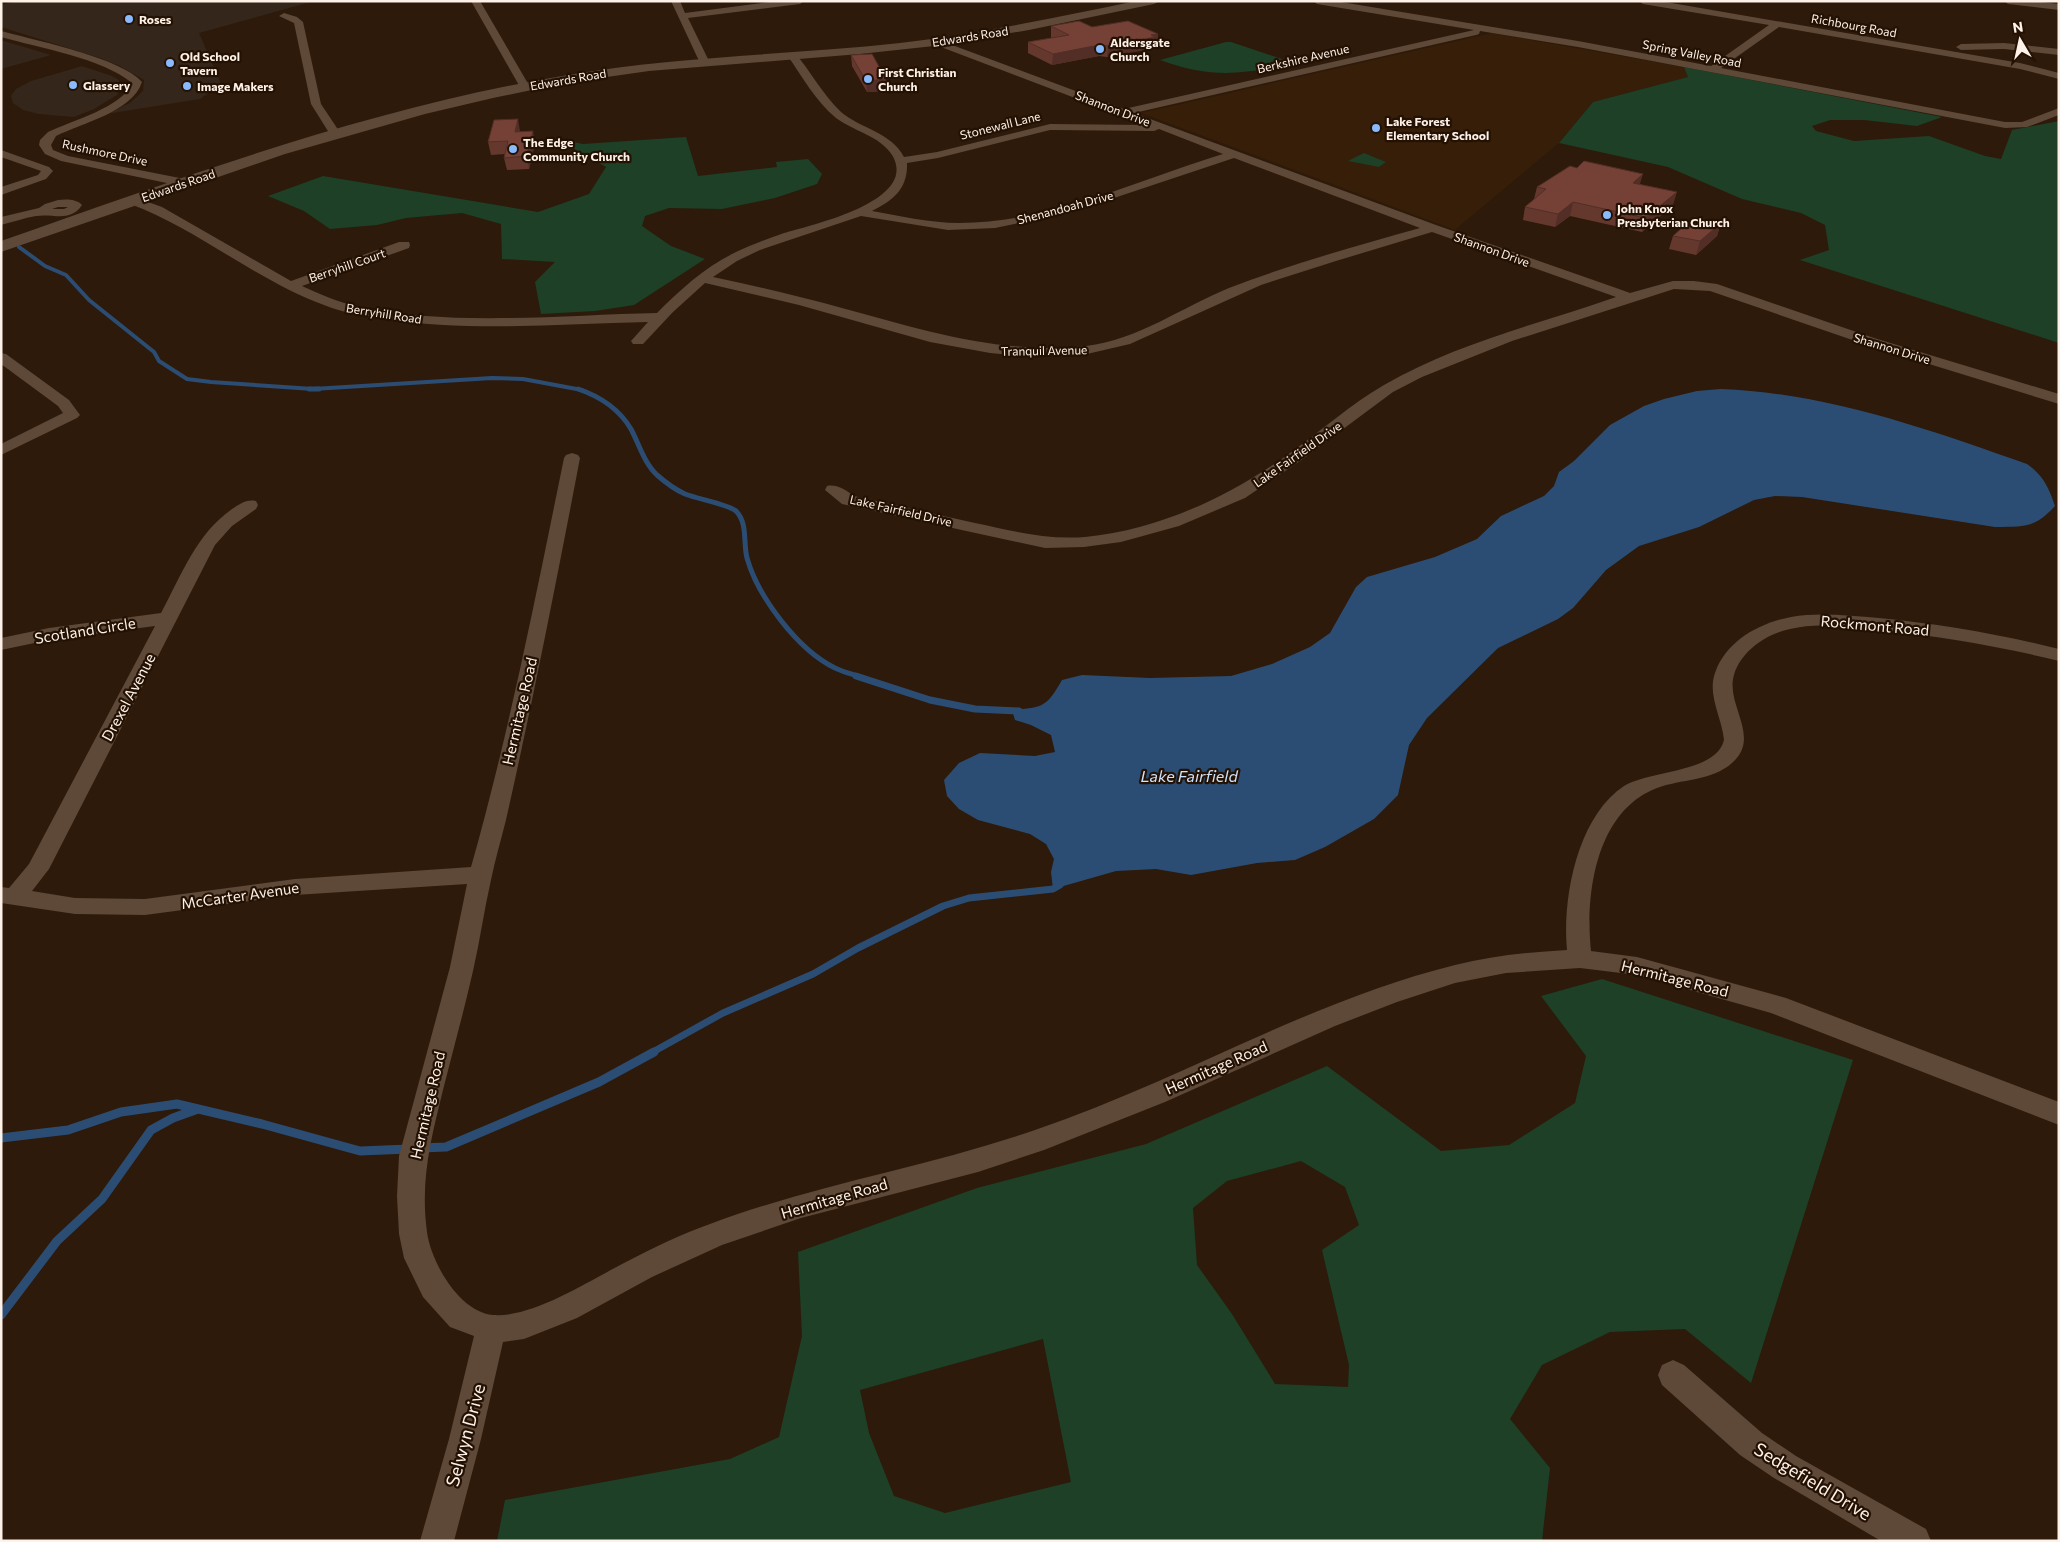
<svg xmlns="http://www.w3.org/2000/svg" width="2060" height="1542" viewBox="0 0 2060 1542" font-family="Commissioner,sans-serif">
  <rect width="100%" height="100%" fill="#2d1a0a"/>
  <path fill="#35261b" d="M15 1H314L199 33 221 84 200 99 106 114 130 103 143 91 144 80 120 66 100 58 1 27V5Z
    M1 40 51 55 1 69Z
    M82 66 112 76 119 80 121 87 117 95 94 109 74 117 39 114 23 110 13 103 11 96 16 89 31 81Z"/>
  <path fill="#361e08" d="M1492 33 1684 67 1689 77 1593 102 1559 143 1455 230 1141 113Z"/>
  <path fill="#1d4027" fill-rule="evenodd" d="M1226 42H1231L1297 64C1241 73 1215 80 1160 60Z
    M1684 67 1942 117 1917 126 1864 120H1830L1812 126 1816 131 1854 141 1929 136 1985 156 2001 159 2012 130 2059 121V343L1800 260 1829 250 1825 225 1801 213 1742 199 1668 167 1559 143 1593 102 1688 77Z
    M686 137 698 176 777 167 776 162 808 159 822 174 817 184 775 198 722 209 669 208 645 216 642 226 671 246 705 259 634 305 595 311 541 314 535 282 555 262 502 259 501 224 462 213 406 218 377 225 330 229 304 211 268 196 323 176 538 212 589 194 606 167 555 138 583 144Z
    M1364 153 1386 162 1379 167 1348 161Z
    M1602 979 1853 1060 1751 1383 1685 1329 1610 1332 1542 1365 1510 1419 1550 1468 1542 1541H497L505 1500 730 1459 779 1437 802 1336 798 1252 977 1188 1146 1144 1327 1066 1441 1151 1509 1145 1575 1103 1586 1056 1541 996ZM1301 1161 1345 1187 1359 1225 1322 1250 1349 1365 1348 1387 1275 1384 1232 1314 1197 1265 1193 1208 1227 1181ZM1043 1339 1071 1482 945 1513 894 1496 869 1433 860 1390Z"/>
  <path fill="#2c4d73" d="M1721 389C1827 393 1927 429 2027 464 2043 475 2049 488 2055 506 2034 529 2024 526 1995 527L1802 497 1775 496 1754 500 1699 527 1639 546 1606 570 1573 608 1558 619 1498 648 1427 718 1409 745 1398 795 1374 819 1325 847 1295 860 1257 863 1191 875 1156 869 1116 871 1053 889 1051 872 1054 859 1046 844 1030 834 978 820 959 809 947 796 944 780 959 763 980 753 1035 756 1055 752 1051 735 1031 725 1015 720 1012 710C1043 707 1046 708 1062 680L1082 675 1150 678 1231 676 1272 664 1310 647 1330 633 1356 587 1367 577 1435 557 1477 539 1501 516 1544 496 1554 486 1559 472 1574 461 1610 425 1644 406 1664 399 1697 391Z"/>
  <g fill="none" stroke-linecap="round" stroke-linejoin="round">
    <path stroke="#2c4d73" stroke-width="4" d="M19 247 45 266 66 275 89 300 154 352 159 361 187 379 211 382 313 389 492 378 523 379 582 390"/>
    <path stroke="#2c4d73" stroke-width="5" d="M309 389H319
      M578 389C599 396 619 409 631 429 639 444 644 463 657 475 665 482 676 490 685 494 697 499 728 504 736 511 748 523 743 543 747 558 758 597 798 650 835 668 843 672 852 674 860 677"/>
    <path stroke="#2c4d73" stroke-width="7" d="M856 676 930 700 975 709 1019 711
      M651 1053 723 1013 813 974 858 948 943 906 969 898 1053 889 1060 885"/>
    <path stroke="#2c4d73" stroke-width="9" d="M1 1138 68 1130 121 1112 177 1104 262 1124 360 1151 409 1149
      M421 1148 446 1147 599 1082 654 1052
      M1 1315 57 1241 102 1199 151 1130 173 1118 198 1109"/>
    <path fill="#5e4837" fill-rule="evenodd" d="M471 1H480L530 87 529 89 525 90 520 87Z
      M671 1H680L685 13 777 1H804L800 4 688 18 710 63 705 66 700 63Z
      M1313 1H1335L1578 41 1711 66 1769 25 1643 4 1639 1H1660L2020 63 2059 73V79L2020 69 1779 27 1721 68 2005 122H2022L2059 108V115L2027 127 2005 128 1578 47 1480 31 1479 34 1476 35 1134 113 1436 225 1619 289 1630 293 1673 281H1694L1717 284 1874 338 2059 394V404L1864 344 1710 291 1674 289 1512 341 1422 377 1393 392 1300 461 1245 498 1179 526 1121 542 1084 547 1045 548 842 504 825 490 827 486C838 484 845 490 854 496 894 505 935 514 975 523 1013 531 1046 540 1085 537 1159 530 1230 496 1290 453 1321 431 1351 404 1384 385 1456 343 1539 324 1616 297L1432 232 1336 261 1261 285 1130 344 1087 354 1021 356 990 353 930 342 799 305 705 283 673 312 643 344H633L631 341 648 322C560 324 471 332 383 319 363 315 343 313 324 305 255 280 198 229 130 204L128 201 134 197 162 207 291 281 399 242H409L410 245 409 248 302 286C320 294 337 302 356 306 450 327 560 315 657 313 680 290 705 267 734 253 750 245 767 239 784 233 811 225 920 201 892 155 880 136 853 131 836 118 816 102 802 76 787 55L789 53H795C811 72 823 95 841 112 861 129 891 132 904 157L937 152 1050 124 1146 125 933 44 931 42 936 39 1124 109 1474 30 1317 4ZM1159 129 1223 154C1137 180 1051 223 959 223 930 223 901 216 872 211 893 200 908 189 907 163L938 158 1050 130 1154 131ZM1234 158 1420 228C1356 246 1291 264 1229 288 1182 307 1138 340 1086 346 1001 355 923 330 842 308 799 296 756 286 713 277L737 261 760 250 861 216 948 230 995 228 1069 213Z
      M2004 1H2033L2059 4V10L2008 4Z
      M284 13 297 17 303 22 321 104 341 134 339 136H331L311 104 294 23 279 16Z
      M1 31C34 40 122 58 142 82 132 112 82 123 56 136L51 145 53 150 68 156 190 180 192 183 190 186 186 187 61 161 45 154 39 145 40 140 48 132C71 121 123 107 132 83 102 58 39 48 1 37Z
      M2004 43 2059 49V55L2004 49 1961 50 1956 47 1961 44Z
      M1 150 49 167 53 171 46 179 1 195V187L38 175 41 171 1 157Z
      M58 200C66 199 77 199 82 205 70 223 53 213 36 216 24 218 13 222 1 225V217L39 208 45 204ZM58 207H68L64 209H52Z
      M1 353 6 354 69 400 80 415 77 418 1 455V444L63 413 58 406 1 364Z
      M572 453 578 455 580 458C557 579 533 700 506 820 501 840 495 860 491 880 484 910 480 941 473 971 464 1011 453 1050 443 1090 431 1139 420 1180 427 1232 431 1262 459 1312 493 1315 533 1318 590 1280 626 1262 653 1248 681 1234 710 1224 816 1184 928 1167 1035 1130 1177 1082 1309 1001 1455 965 1492 956 1529 952 1567 950 1562 899 1577 817 1624 786 1650 770 1716 773 1724 740 1722 718 1707 695 1715 673 1726 641 1759 623 1791 617 1820 612 1849 616 1879 618 1940 624 1999 634 2059 649V661C1998 646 1938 636 1877 630 1848 627 1818 622 1790 629 1767 634 1741 651 1734 675 1725 705 1762 737 1732 763 1712 781 1681 779 1657 788 1596 811 1585 894 1591 951L1637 957 1786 998 2059 1102V1125L1771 1013 1637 975 1580 968 1506 973 1455 983 1397 1002 1335 1026 1165 1102 1044 1150 978 1172 801 1218 722 1245 652 1277 577 1318 524 1339 503 1342 481 1439 454 1541H420L449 1439 474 1336 450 1327 423 1297 404 1258 399 1234 397 1196 399 1156 450 967 467 884 295 895 145 915 75 914 1 903V887L9 888 29 864 155 626 49 640 1 650V638L49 628 161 613C181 576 196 534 232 509 240 504 246 499 256 501L258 505 256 509 232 526 215 545 49 869 32 891 75 898 145 899 295 879 471 867C509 733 536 595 564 458L566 455Z
      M1673 1360 1684 1365 1762 1433 1796 1456 1926 1529 1931 1541H1881L1774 1478 1740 1455 1662 1385 1658 1375 1662 1365Z"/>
    <path fill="#5e4837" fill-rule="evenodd" d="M1136 1H1160L1154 4 1029 30 934 46 860 54 649 71 565 83 493 98 425 114 285 154 1 252V241C186 176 373 107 568 75 677 56 789 55 900 43 979 34 1058 17 1136 1Z"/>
  </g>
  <path fill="#65382e" d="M1051 26 1092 27 1158 34V45H1155V48L1107 57 1099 56 1052 65 1028 53V42L1051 38Z
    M851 55 886 79 887 91 867 92 852 66Z
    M520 131 535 143 529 169 507 170 504 158 505 154 491 155 488 142Z
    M1640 184 1673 205 1642 232 1570 216 1555 227 1523 220 1525 207 1534 199 1537 187Z
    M1721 223 1717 236 1696 255 1669 249 1673 236Z"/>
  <path fill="#522e26" d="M1158 34V45H1155V48L1107 57 1108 46Z
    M1099 45V56L1052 65 1053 54Z
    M886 79 887 91 867 92 866 81Z
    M518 119 520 131 517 144 515 132Z
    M533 131 535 143 529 169 527 156Z
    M1643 174 1639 187 1633 183Z
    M1677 192 1673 205 1642 232 1645 218Z
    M1573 202 1570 216 1555 227 1558 214Z
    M1721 223 1717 236 1696 255 1700 241Z"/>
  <path fill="#754136" stroke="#522e26" d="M1079 21 1092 27 1128 21 1158 34 1151 35 1155 37 1108 46 1099 45 1053 54 1028 42 1069 35 1051 26Z
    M872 54 886 79 866 81 851 55Z
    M518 119 515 132 533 131 527 156 504 158 508 141 488 142 494 120Z
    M1584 161 1643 174 1633 183 1677 192 1645 218 1573 202 1558 214 1525 207 1546 189 1537 187 1570 166 1577 168Z
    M1694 217 1721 223 1700 241 1673 236Z"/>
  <g fill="#89bafc" stroke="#231103" stroke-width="2">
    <circle cx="129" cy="19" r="5"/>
    <circle cx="1100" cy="49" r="5"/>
    <circle cx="170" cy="63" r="5"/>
    <circle cx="868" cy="79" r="5"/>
    <circle cx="73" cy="85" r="5"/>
    <circle cx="187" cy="86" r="5"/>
    <circle cx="1376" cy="128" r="5"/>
    <circle cx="513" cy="149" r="5"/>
    <circle cx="1607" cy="215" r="5"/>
  </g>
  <g text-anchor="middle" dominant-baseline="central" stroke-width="4.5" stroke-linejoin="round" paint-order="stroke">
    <g font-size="12" font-weight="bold" fill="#fef1e7" stroke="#231103" text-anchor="start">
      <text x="139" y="19">Roses</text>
      <text x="1110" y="42">Aldersgate<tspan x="1110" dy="14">Church</tspan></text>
      <text x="180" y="56">Old School<tspan x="180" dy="14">Tavern</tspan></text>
      <text x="878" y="72">First Christian<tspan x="878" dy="14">Church</tspan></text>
      <text x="83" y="85">Glassery</text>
      <text x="197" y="86">Image Makers</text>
      <text x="1386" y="121">Lake Forest<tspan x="1386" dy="14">Elementary School</tspan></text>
      <text x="523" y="142">The Edge<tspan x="523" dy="14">Community Church</tspan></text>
      <text x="1617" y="208">John Knox<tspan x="1617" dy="14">Presbyterian Church</tspan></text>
    </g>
    <g font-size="12" fill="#fef1e7" stroke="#231103">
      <text transform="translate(1854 25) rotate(10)">Richbourg Road</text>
      <text transform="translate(970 36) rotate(-9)">Edwards Road</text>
      <text transform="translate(1692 53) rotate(11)">Spring Valley Road</text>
      <text transform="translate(1303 58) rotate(-13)">Berkshire Avenue</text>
      <text transform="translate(568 79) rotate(-10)">Edwards Road</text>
      <text transform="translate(1113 108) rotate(21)">Shannon Drive</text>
      <text transform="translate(1000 125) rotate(-14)">Stonewall Lane</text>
      <text transform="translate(105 152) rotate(12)">Rushmore Drive</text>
      <text transform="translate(178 185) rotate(-19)">Edwards Road</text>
      <text transform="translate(1065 207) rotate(-15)">Shenandoah Drive</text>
      <text transform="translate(1492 249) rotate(20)">Shannon Drive</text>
      <text transform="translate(347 265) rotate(-19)">Berryhill Court</text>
      <text transform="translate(384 313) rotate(9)">Berryhill Road</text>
      <text transform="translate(1892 348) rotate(17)">Shannon Drive</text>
      <text transform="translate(1044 350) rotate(-1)">Tranquil Avenue</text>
      <text transform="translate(1297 454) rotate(-35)">Lake Fairfield Drive</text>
      <text transform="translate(901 510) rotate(13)">Lake Fairfield Drive</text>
    </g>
    <g font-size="15" fill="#fef1e7" stroke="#231103">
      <text transform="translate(1875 625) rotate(5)">Rockmont Road</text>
      <text transform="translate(85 630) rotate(-9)">Scotland Circle</text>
      <text transform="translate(128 697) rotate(-62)">Drexel Avenue</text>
      <text transform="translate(519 711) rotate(-77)">Hermitage Road</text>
      <text transform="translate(240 895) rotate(-8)">McCarter Avenue</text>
      <text transform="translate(1675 978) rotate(14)">Hermitage Road</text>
      <text transform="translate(1216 1067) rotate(-24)">Hermitage Road</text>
      <text transform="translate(427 1105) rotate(-77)">Hermitage Road</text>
      <text transform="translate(834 1198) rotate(-16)">Hermitage Road</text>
    </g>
    <g font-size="16" font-style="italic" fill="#cde2fc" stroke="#231103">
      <text x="1189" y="775">Lake Fairfield</text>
    </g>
    <g font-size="18" fill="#fef1e7" stroke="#231103">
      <text transform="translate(465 1435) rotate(-75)">Selwyn Drive</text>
      <text transform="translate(1813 1481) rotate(31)">Sedgefield Drive</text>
    </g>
  </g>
  <rect width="2060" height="1542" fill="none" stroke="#fef1e7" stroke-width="5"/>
  <g transform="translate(2020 40) rotate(351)" stroke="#231103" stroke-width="4" paint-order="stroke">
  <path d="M0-4L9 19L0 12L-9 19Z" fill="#fef1e7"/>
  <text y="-8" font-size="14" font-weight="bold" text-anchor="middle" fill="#fef1e7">N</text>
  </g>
</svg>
